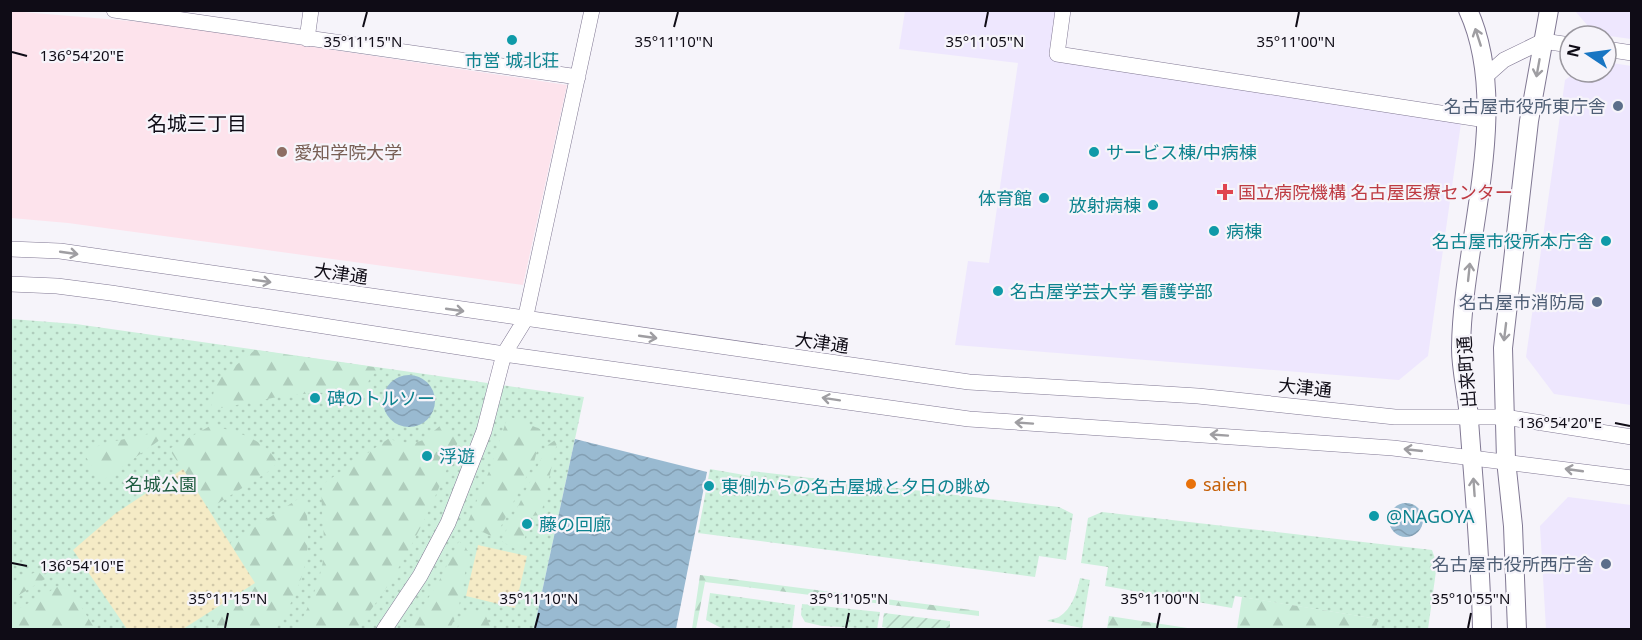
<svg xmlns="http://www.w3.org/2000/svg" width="1642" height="640" viewBox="0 0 1642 640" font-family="'Noto Sans','Noto Sans JP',sans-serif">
  <defs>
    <pattern id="grass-dots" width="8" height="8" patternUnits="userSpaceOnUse" patternTransform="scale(1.5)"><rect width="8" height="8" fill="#cdf0dc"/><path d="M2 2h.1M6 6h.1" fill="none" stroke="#afcdbc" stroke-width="1.8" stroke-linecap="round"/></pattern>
    <pattern id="forest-firs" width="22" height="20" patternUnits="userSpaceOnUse" patternTransform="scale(1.5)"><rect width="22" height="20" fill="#cdf0dc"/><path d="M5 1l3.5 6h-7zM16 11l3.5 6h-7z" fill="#afcdbc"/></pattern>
    <pattern id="sand-dots" width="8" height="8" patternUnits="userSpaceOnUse" patternTransform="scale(1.5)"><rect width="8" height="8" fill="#f5ebc6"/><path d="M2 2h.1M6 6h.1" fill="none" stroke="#d1c8a9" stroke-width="1.8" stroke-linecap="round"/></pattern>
    <pattern id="garden-furrows" width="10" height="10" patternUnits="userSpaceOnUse" patternTransform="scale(1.5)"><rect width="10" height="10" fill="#cdf0dc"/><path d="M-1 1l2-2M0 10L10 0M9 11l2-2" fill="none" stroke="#afcdbc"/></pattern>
    <pattern id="water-waves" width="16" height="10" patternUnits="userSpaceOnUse" patternTransform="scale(1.5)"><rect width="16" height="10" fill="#99bad1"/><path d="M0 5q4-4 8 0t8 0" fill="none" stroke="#839fb3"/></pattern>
  </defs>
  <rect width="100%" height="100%" fill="#f6f4fa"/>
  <path fill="#eee7fe" d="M905 11H1059L1052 59 1461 123 1428 356 1399 380 955 345 968 261 989 263 1018 63 899 49Z
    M1575 11H1631V39L1595 34Z
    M1606 62 1631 66V405L1554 394 1526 357 1565 80 1576 72H1606Z
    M1568 497 1631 505V629H1546L1540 526Z"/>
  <path fill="#fde3ec" d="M10 11 155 23 567 85 523 285 68 223 11 218Z"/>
  <path fill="url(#grass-dots)" d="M11 319 76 324 584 397 534 629 11 630Z
    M710 469 750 476 751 471 1059 507 1073 514 1066 560 1039 556 1035 577 698 533Z
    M1102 512 1432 550 1437 564 1428 629 1376 630 1377 619 1235 596 1232 608 1105 586 1108 567 1081 563 1088 518Z
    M1080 578 1090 580 1082 628 1047 621C1050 619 1055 619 1059 617 1072 609 1077 592 1080 578Z
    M710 593 795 605 792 629H723L706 620Z
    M802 604 880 612 877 629 822 626 805 622 801 615Z"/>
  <path fill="url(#forest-firs)" d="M255 350 380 368 370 378 365 390 288 395 211 410 215 382Z
    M508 416 540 429 542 433 534 462 495 538 467 524 490 469Z
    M441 425 459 439 457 444C431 510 401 575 356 629H297C309 606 323 577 324 550 325 533 319 497 323 484L388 439 412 444 423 440Z
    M210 426C233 430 264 438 276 461L274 468 209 509 169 449Z
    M158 432H171L101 482 83 452 106 443Z
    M558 438 541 515 531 516 521 552 501 541 548 445Z
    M301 497 304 499C315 549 303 587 276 629H219L209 612 255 583 230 543Z
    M459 541 469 552 458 611 450 629H408L438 583Z
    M38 571 45 579 11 600V583Z
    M700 575 979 611V616L705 582 696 629H692Z
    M66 582 95 629H11V613Z
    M1242 597 1378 619 1376 629H1237Z
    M471 612 485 613 491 629H457L463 617Z
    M1109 616 1194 629H1107Z"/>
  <path fill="url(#sand-dots)" d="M183 469 255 583 183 629H127L73 550 116 513Z
    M478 545 527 556 515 608 466 596Z"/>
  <path fill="url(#garden-furrows)" d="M884 613 950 621V629L896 630 882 627Z"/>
  <path fill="url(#water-waves)" d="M383 401a26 26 0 1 1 52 0a26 26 0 1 1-52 0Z
    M575 439 707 472 676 629H534Z
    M1389 520a17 17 0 1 1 34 0a17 17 0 1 1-34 0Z"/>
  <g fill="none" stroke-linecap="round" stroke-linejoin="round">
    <g stroke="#807893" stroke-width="16">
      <path id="minor" d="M114 10 578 77
        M1063 10 1057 54 1486 120
        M307 39 311 10
        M1606 49 1632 53
        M1486 76 1504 60 1543 41 1570 45
        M10 249 60 251 969 382 1198 396 1395 417H1504L1632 437
        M10 284 57 286 111 293 504 354 969 419 1393 448 1632 478
        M384 630 420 576 448 523 484 431 504 354 525 320 592 10"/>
    </g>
    <g stroke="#807893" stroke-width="20">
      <path id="major" d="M1468 10C1513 108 1462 243 1461 348 1461 372 1468 396 1469 420 1474 490 1481 560 1482 630
        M1517 630 1513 526 1506 460 1503 348 1529 121 1549 10"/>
    </g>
    <use href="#minor" stroke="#fff" stroke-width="15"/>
    <use href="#major" stroke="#fff" stroke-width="18"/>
  </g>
  <defs><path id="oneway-shaft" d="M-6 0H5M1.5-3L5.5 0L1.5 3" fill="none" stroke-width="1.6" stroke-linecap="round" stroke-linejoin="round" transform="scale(1.5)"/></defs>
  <g stroke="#9f9ea2">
    <use href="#oneway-shaft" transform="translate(1478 37) rotate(-108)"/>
    <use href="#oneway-shaft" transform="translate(1538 68) rotate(100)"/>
    <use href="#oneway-shaft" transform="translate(69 253) rotate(8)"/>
    <use href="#oneway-shaft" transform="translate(1469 272) rotate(-84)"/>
    <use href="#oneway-shaft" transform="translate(262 281) rotate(8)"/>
    <use href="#oneway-shaft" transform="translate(455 310) rotate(8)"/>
    <use href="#oneway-shaft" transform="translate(1505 332) rotate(97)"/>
    <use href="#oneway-shaft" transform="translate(648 337) rotate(8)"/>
    <use href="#oneway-shaft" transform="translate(831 399) rotate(-171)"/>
    <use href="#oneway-shaft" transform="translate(1024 423) rotate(-176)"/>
    <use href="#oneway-shaft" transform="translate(1219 435) rotate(-176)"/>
    <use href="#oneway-shaft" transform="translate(1413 450) rotate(-174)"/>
    <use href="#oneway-shaft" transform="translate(1574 470) rotate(-172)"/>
    <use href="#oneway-shaft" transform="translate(1474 487) rotate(-94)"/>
  </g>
  <path fill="none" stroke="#0f0c16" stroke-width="2" d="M363 27 367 12M674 27 678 12M985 27 988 12M1296 27 1299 12M12 52 27 56M1615 423 1630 426M12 563 27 566M225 628 228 613M535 628 539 613M846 628 849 613M1157 628 1160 613M1468 628 1471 613"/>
  <g fill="#0f9aa8" stroke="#f6f4fa" stroke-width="2">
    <circle cx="512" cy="40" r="6"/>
    <circle cx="1094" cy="152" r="6"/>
    <circle cx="1044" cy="198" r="6"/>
    <circle cx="1153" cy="205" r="6"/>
    <circle cx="1214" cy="231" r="6"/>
    <circle cx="1606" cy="241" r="6"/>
    <circle cx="998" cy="291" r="6"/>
    <circle cx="315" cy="398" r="6"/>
    <circle cx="427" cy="456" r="6"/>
    <circle cx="709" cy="486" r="6"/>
    <circle cx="1374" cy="516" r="6"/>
    <circle cx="527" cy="524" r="6"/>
  </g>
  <g fill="#5c6f8a" stroke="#f6f4fa" stroke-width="2">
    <circle cx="1618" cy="106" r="6"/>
    <circle cx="1597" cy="302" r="6"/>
    <circle cx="1606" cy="564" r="6"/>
  </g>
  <circle fill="#8d6e63" stroke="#f6f4fa" stroke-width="2" cx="282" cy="152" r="6"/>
  <path fill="#e0444e" stroke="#f6f4fa" stroke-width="2" d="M1222 183h6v6h6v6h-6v6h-6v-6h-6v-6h6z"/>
  <circle fill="#e8710a" stroke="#f6f4fa" stroke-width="2" cx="1191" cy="484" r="6"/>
  <g text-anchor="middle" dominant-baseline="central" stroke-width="4.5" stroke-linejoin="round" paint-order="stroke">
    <g font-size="18" fill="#0d838f" stroke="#f6f4fa" text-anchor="start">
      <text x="512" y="60" text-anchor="middle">市営 城北荘</text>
      <text x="1106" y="152">サービス棟/中病棟</text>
      <text x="1032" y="198" text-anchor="end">体育館</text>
      <text x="1141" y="205" text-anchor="end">放射病棟</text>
      <text x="1226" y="231">病棟</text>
      <text x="1594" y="241" text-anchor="end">名古屋市役所本庁舎</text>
      <text x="1010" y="291">名古屋学芸大学 看護学部</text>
      <text x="327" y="398">碑のトルソー</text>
      <text x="439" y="456">浮遊</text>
      <text x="721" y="486">東側からの名古屋城と夕日の眺め</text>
      <text x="1386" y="516">@NAGOYA</text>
      <text x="539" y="524">藤の回廊</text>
    </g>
    <g font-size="18" fill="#4e5e75" stroke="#f6f4fa" text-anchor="end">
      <text x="1606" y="106">名古屋市役所東庁舎</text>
      <text x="1585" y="302">名古屋市消防局</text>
      <text x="1594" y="564">名古屋市役所西庁舎</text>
    </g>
    <g font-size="18" fill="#785e54" stroke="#f6f4fa" text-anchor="start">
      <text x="294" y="152">愛知学院大学</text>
    </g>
    <g font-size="18" fill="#be3a42" stroke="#f6f4fa" text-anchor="start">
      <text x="1238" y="192">国立病院機構 名古屋医療センター</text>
    </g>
    <g font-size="18" fill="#0f0c16" stroke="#f6f4fa">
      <text transform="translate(341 273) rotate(8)">大津通</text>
      <text transform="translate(822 342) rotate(8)">大津通</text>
      <text transform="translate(1466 372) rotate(-94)">出来町通</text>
      <text transform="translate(1305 387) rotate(6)">大津通</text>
    </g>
    <g font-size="18" fill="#1e5c40" stroke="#f6f4fa">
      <text x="161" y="484">名城公園</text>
    </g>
    <g font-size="18" fill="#c56008" stroke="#f6f4fa" text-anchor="start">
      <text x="1203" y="484">saien</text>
    </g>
    <g font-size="20" fill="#0f0c16" stroke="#f6f4fa">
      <text x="197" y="123">名城三丁目</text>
    </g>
  </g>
  <g font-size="15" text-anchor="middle" fill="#0f0c16" stroke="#f6f4fa" stroke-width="4.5" stroke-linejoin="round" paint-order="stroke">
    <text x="363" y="47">35°11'15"N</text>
    <text x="674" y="47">35°11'10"N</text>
    <text x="985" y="47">35°11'05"N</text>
    <text x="1296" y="47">35°11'00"N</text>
    <text x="82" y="61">136°54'20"E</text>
    <text x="1560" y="428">136°54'20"E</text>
    <text x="82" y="571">136°54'10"E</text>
    <text x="228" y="604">35°11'15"N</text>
    <text x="539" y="604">35°11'10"N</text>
    <text x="849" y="604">35°11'05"N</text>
    <text x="1160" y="604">35°11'00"N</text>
    <text x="1471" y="604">35°10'55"N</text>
  </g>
  <rect width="1642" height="640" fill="none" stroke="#0f0c16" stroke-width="24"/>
  <g transform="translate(1588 54) rotate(283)"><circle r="28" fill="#f6f4fa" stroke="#9a979f" stroke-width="1.5"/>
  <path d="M0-4.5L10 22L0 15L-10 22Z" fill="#1876c3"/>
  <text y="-9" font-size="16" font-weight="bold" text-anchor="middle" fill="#0f0c16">N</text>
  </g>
</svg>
